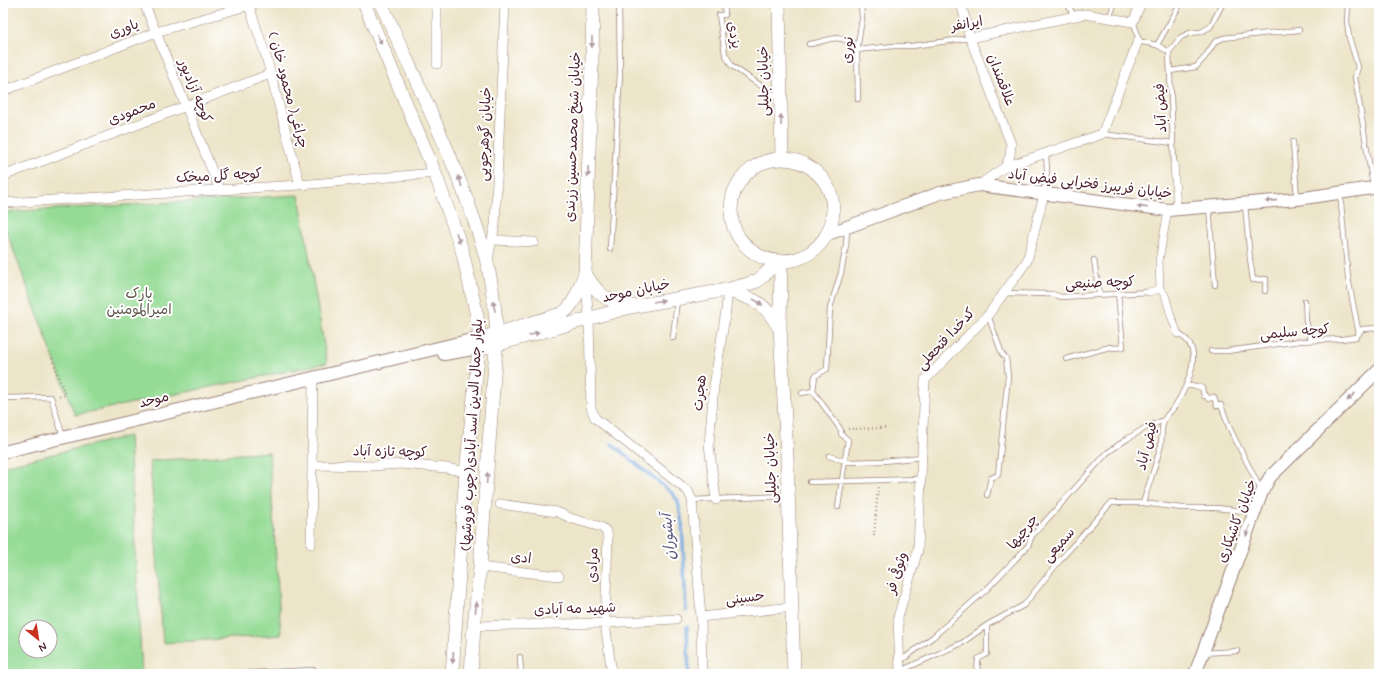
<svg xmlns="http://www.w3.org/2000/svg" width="1382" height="677" viewBox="0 0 1382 677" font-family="Mynerve,'Playpen Sans Arabic',sans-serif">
  <rect width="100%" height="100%" fill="#fff"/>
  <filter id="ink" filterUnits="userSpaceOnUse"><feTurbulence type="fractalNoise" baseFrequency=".025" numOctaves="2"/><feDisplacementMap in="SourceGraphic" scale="8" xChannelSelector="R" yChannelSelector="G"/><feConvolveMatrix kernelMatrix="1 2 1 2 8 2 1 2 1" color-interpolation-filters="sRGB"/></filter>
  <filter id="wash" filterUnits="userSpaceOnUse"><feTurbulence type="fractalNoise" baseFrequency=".012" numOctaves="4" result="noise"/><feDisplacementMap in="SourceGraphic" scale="16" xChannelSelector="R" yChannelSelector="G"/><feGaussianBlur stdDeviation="0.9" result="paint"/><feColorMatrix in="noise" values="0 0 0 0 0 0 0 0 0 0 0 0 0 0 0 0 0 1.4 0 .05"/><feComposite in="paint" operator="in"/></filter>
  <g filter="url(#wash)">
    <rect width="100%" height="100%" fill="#ede5c9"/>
    <path fill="#95db95" stroke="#707d60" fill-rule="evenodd" d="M299 195 327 363 75 415 3 222V212Z
      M129 436 142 674H3V466ZM26 627H50V651H26Z
      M269 452 281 635 163 643 150 461Z"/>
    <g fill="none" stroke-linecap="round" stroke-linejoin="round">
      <path stroke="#6ea3db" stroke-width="3.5" d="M612 444 672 493 678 501 682 523 686 611
        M687 627 689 674"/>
    </g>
  </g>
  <g filter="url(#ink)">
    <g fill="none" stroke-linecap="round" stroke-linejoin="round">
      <g stroke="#9c827a" stroke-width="6">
        <path id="service" d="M724 3 725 15H719L725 54 732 66 779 98
          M1067 3 1074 16
          M1348 3 1347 21 1349 37 1358 67 1355 77 1373 186
          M1109 18 1113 8 1112 3
          M1133 22 1137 32 1138 41 1157 45 1169 52
          M809 44C821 43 835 34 847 41 850 43 854 48 857 50L894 46H912L970 38
          M1157 45 1181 3
          M1169 52 1174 164
          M1169 52 1181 37 1190 33 1201 32 1210 27 1223 3
          M1170 71 1196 67 1205 57 1215 42 1223 38 1299 30
          M858 99 857 50 862 19 861 3
          M1102 134 1173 143
          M1293 142 1297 199
          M1044 192 1047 172 1046 152
          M1340 193 1348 278 1359 334
          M1245 205 1250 259 1253 280 1266 279 1265 291
          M1209 207 1215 285
          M610 249 620 73 619 3
          M1094 260 1099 294
          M1004 293 1052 294 1061 297 1149 292
          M1305 301 1306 321 1311 340
          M673 338 677 300
          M1211 351H1227L1300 341 1342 339 1356 337 1362 329 1379 328
          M1066 359 1080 355 1110 347 1114 348 1123 347 1118 293
          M1187 386H1196L1202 388 1204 396H1207L1208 399 1214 397 1217 406 1221 405 1229 427 1261 490
          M802 393 813 391
          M3 398 51 397 63 437
          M829 456 849 462 884 461 922 457
          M810 482 921 479
          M987 495 991 478 998 475 1008 376 1006 358 1002 354 988 315
          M692 500 787 496
          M1143 503C1149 484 1156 464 1161 445 1162 437 1161 428 1164 420 1166 415 1172 411 1175 406 1187 387 1207 347 1178 334
          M838 507 848 440 841 434V430L813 391 815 376 827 369 830 308 841 273 846 246 847 229
          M1203 653 1237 651
          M520 657 521 674
          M899 662 933 637 987 589 1028 546 1032 536 1107 453 1127 439 1145 428 1164 420
          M900 671 962 643 987 625 1024 605 1060 560 1111 503H1143L1182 508H1216L1253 512
          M224 674 314 670V674
          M977 674 978 659 987 654V625"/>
      </g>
      <g stroke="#9c827a" stroke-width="8">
        <path id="pedestrian" d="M1174 164 1177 210
          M1168 210 1159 261 1160 289 1165 295 1171 316 1178 334
          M1149 292 1160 289"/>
      </g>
      <g stroke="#9c827a" stroke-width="10">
        <path id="minor" d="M144 3 220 190
          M248 3 266 56 300 185
          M437 3V64
          M961 3 970 38 1011 144 1010 156 1005 167
          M970 38 1085 14 1133 22 1141 3
          M3 91 156 32 257 3
          M3 175 4 203 300 185 435 173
          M3 176 270 74
          M979 185 1005 167 1102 134 1138 41
          M492 240 534 242
          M488 259 495 225 505 3
          M585 277 589 318 591 408 595 418 688 491 692 500 701 617 702 674
          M312 465 372 466 401 464 446 468 466 472
          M716 500 709 445 714 386 726 310 727 299 726 290
          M500 504 557 512 573 519 601 527 606 531 608 537 605 623 612 674
          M311 544 313 378
          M480 567 559 576
          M701 617 792 607
          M474 626 605 623 676 619
          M900 674 898 617 918 550 925 380 988 315 1027 261 1044 194"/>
      </g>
      <g stroke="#9c827a" stroke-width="14">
        <path id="tertiary" d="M828 234 940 193 979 185 1168 210 1297 199 1379 187
          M444 354 479 348
          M3 452 480 338
          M1195 674 1262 492 1270 477 1379 370"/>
      </g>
      <g stroke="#9c827a" stroke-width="14">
        <path id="secondary" d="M364 3 435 173 462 250 477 316 480 338 466 472 452 674
          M381 3C417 83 457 163 483 247 491 275 495 305 497 334L480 567 474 626 471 674
          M779 3 782 159
          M731 210a51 51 0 1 1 102 0a51 51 0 1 1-102 0Z
          M781 261 780 328 787 457 794 674
          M585 273C598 296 605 299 630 307
          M726 290C754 299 764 301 779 328
          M489 336 561 314C575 306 579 288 585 273L592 59 593 3
          M488 347 630 307 726 290 748 284 757 281 764 275 778 261"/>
      </g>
      <path stroke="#9c827a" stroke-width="2" stroke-dasharray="1 3" stroke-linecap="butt" d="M52 358 65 395 59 396
        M848 429 886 428
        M874 536 878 487"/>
      <use href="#service" stroke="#fff" stroke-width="4.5"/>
      <use href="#pedestrian" stroke="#fff" stroke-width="7"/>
      <use href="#minor" stroke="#fff" stroke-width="9"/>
      <use href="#tertiary" stroke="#fff" stroke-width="12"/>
      <use href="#secondary" stroke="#fff" stroke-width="13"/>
    </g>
    <defs><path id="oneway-solid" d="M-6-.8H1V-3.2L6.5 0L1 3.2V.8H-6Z"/></defs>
    <g fill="#ae9aa0">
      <use href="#oneway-solid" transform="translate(379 39) rotate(67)"/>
      <use href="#oneway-solid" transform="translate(592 42) rotate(90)"/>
      <use href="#oneway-solid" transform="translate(781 120) rotate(-91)"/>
      <use href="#oneway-solid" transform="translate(588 172) rotate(92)"/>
      <use href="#oneway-solid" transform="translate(460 181) rotate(-109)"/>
      <use href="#oneway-solid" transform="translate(1271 201) rotate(174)"/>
      <use href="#oneway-solid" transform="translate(1142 207) rotate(-173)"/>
      <use href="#oneway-solid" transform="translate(458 238) rotate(71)"/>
      <use href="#oneway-solid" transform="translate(659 301) rotate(-10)"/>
      <use href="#oneway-solid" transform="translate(758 302) rotate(32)"/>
      <use href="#oneway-solid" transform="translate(494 306) rotate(-100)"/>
      <use href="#oneway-solid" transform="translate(534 334) rotate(-17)"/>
      <use href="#oneway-solid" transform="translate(1351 397) rotate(136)"/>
      <use href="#oneway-solid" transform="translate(487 478) rotate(-86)"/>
      <use href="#oneway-solid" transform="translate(1248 531) rotate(110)"/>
      <use href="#oneway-solid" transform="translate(476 607) rotate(-84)"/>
      <use href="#oneway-solid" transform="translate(453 658) rotate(94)"/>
    </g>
  </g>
  <g text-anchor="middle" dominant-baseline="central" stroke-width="4" stroke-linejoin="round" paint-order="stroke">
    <g font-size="14" fill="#4a1f2b" stroke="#fff">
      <text transform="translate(967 24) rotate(-10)">ایرانفر</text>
      <text transform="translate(124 29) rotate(-21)">یاوری</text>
      <text transform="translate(734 35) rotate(79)">یزدی</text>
      <text transform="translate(848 50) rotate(-86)">نوری</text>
      <text transform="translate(1001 80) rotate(69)">علاقمندان</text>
      <text transform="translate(764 81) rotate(-91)">خیابان جلیلی</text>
      <text transform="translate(288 90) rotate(75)">چراغی( محمود خان )</text>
      <text transform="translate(195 91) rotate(68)">کوچه آزادپور</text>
      <text transform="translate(1161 108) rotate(-93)">فیض آباد</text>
      <text transform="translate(132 112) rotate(-21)">محمودی</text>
      <text transform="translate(485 134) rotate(-88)">خیابان گوهرجویی</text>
      <text transform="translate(573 137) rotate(-88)">خیابان شیخ محمدحسین زرندی</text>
      <text transform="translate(219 176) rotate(-3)">کوچه گل میخک</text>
      <text transform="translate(1090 184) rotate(7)">خیابان فریبرز فخرایی فیض آباد</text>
      <text transform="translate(1100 283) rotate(-2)">کوچه صنیعی</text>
      <text transform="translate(636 291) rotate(-12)">خیابان موحد</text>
      <text transform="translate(1295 332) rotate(-5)">کوچه سلیمی</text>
      <text transform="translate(946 339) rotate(-47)">کدخدا فتحعلی</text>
      <text transform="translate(700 393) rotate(-84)">هجرت</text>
      <text transform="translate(154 400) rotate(-14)">موحد</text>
      <text transform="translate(472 435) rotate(-87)">بلوار جمال الدین اسد آبادی(چوب فروشها)</text>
      <text transform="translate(1147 446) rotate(-76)">فیض آباد</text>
      <text transform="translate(390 452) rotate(1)">کوچه تازه آباد</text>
      <text transform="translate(771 468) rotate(-92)">خیابان جلیلی</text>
      <text transform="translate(1237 521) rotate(-69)">خیابان کاشیکاری</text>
      <text transform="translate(1023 532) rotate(-51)">چرچیها</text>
      <text transform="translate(1059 545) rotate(-49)">سمیعی</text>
      <text transform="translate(521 558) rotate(6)">ادی</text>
      <text transform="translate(593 565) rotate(-88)">مرادی</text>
      <text transform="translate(897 573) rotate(-73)">وثوقی فر</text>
      <text transform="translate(745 598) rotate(-7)">حسینی</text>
      <text transform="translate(575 609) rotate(-2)">شهید مه آبادی</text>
    </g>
    <g font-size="14" fill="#60574b" stroke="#fff">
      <text x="139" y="294">پارک<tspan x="139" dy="16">امیرالمومنین</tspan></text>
    </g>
    <g font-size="15" font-style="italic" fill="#5a5a7a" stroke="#fff">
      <text transform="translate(669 537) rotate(-95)">آبشوران</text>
    </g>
  </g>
  <rect width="1382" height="677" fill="none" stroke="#fff" stroke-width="16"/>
  <g transform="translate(38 639) rotate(150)"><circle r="19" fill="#ffffff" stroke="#b7a5aa"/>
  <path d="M0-3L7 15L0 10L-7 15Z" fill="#c8321e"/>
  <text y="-6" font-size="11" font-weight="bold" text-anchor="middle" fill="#4a1f2b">N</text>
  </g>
</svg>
